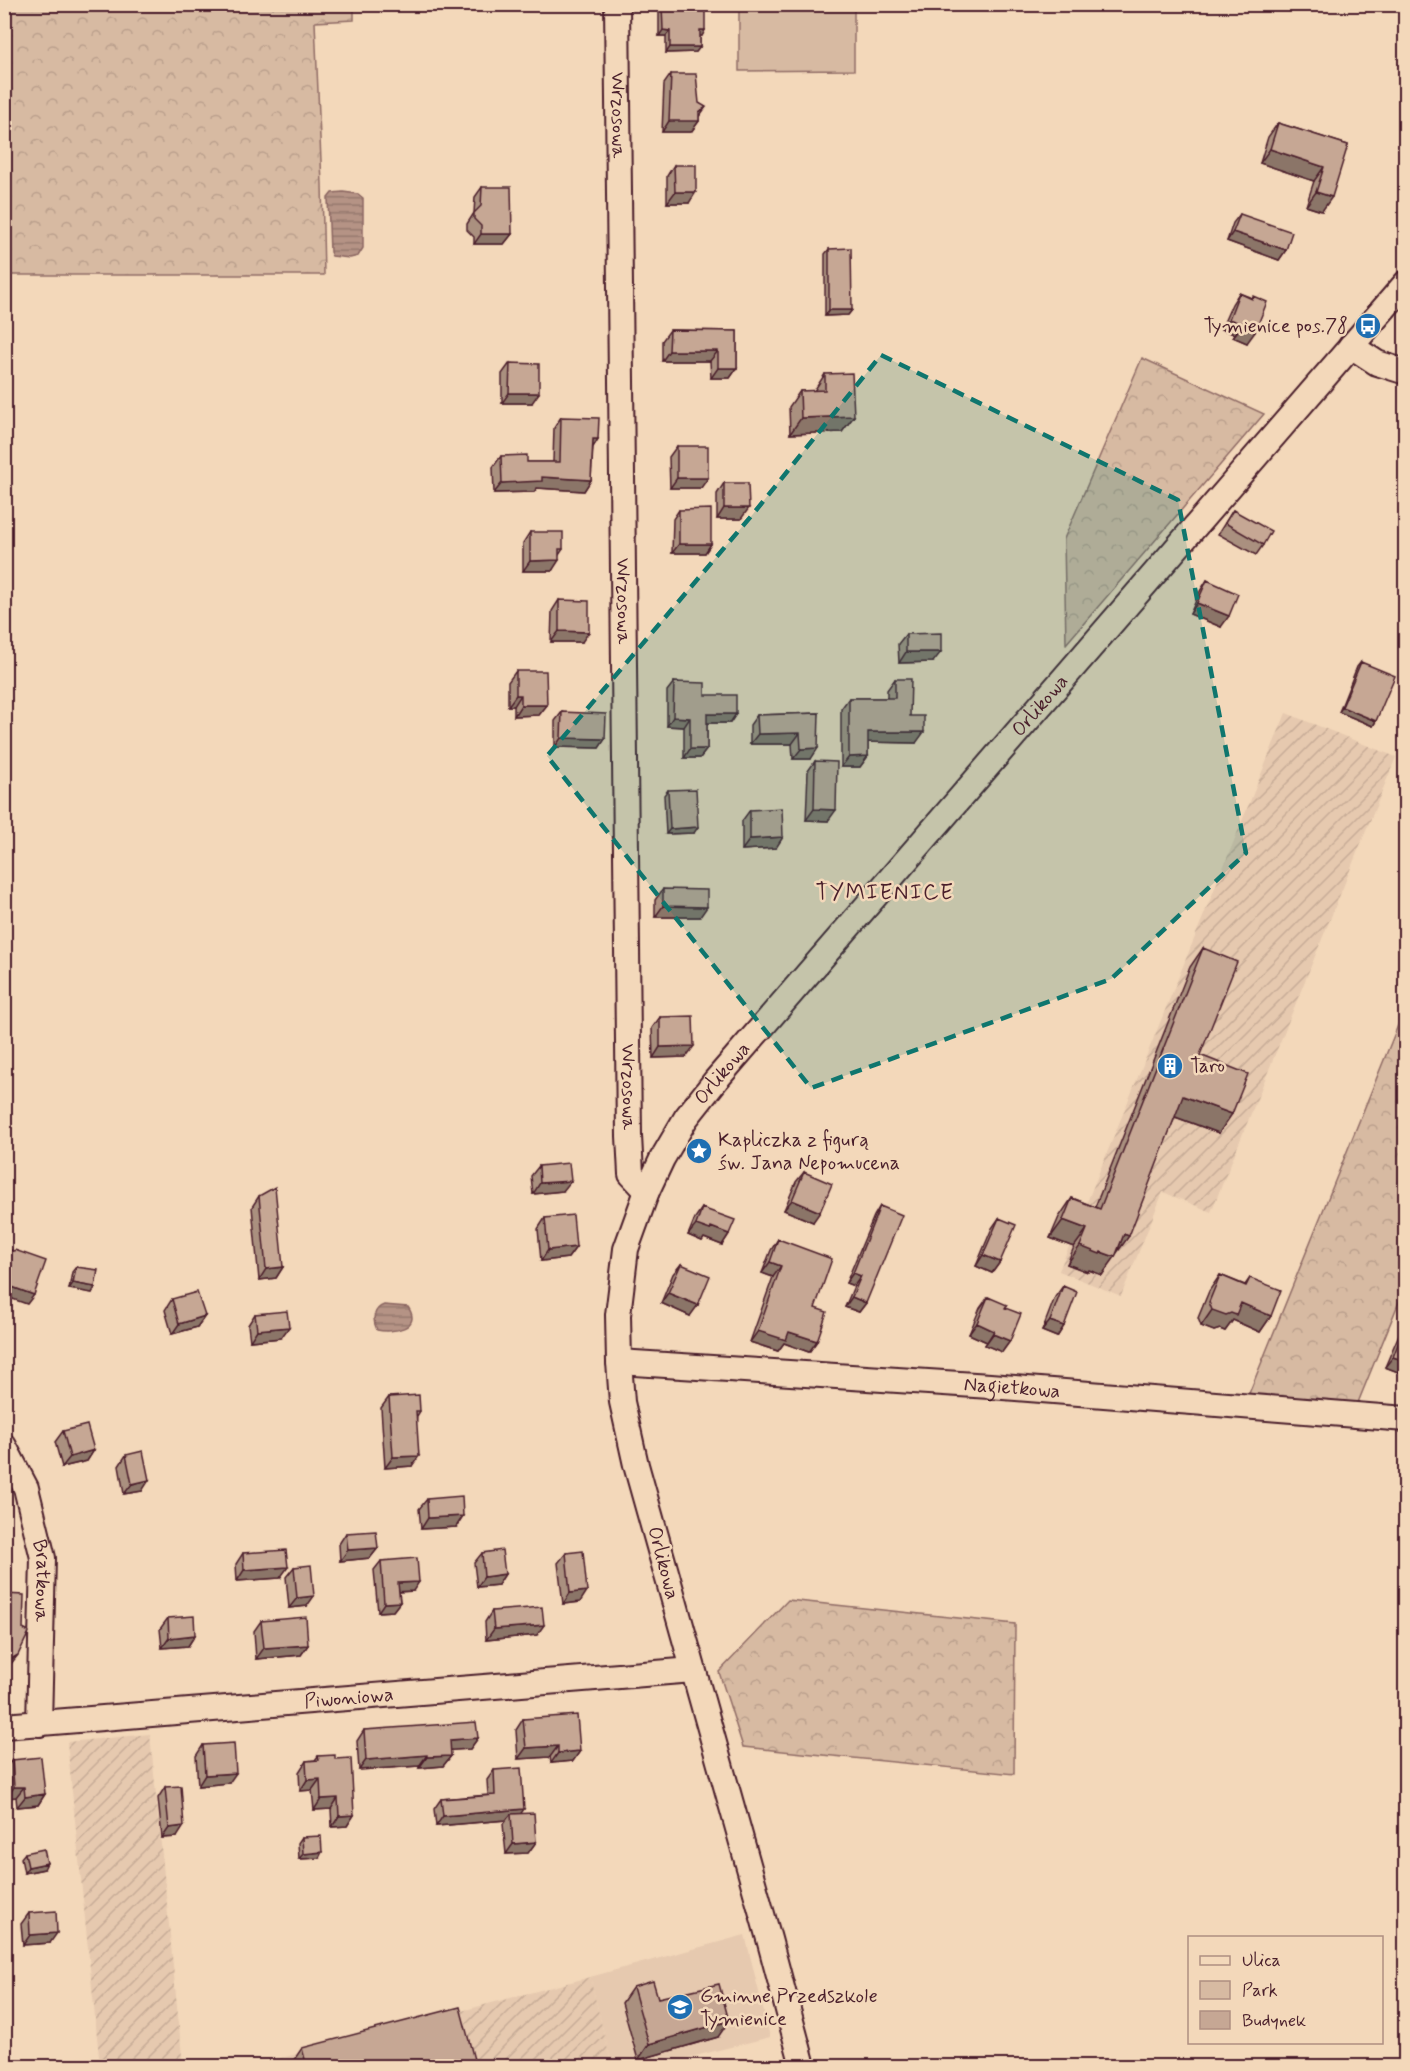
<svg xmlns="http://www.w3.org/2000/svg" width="1410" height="2071" viewBox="0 0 1410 2071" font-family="Mynerve,sans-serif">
  <defs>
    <pattern id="industrial-furrows" width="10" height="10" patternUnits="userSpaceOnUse" patternTransform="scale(1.5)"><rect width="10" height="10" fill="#e6c9af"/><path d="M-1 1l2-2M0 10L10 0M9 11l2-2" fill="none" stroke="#c7ac97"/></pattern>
    <pattern id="forest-crowns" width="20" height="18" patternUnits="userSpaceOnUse" patternTransform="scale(1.5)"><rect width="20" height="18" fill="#d7baa2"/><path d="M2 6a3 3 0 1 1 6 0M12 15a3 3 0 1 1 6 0" fill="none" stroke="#ba9f8c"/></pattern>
    <pattern id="water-rules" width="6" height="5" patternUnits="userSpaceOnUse" patternTransform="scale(1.5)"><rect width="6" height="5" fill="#b59385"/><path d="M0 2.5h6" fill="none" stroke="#95776d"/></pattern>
  </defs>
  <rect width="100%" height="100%" fill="#f3d8ba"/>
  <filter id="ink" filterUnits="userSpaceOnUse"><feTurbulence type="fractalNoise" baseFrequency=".0167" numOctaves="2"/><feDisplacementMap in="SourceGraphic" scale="12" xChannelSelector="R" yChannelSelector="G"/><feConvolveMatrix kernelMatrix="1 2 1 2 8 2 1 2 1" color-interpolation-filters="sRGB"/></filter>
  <g filter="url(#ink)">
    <path fill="#e6c9af" d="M745 1935 770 2037 656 2066H612L590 1977Z"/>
    <path fill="url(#industrial-furrows)" d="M1286 713 1396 757 1211 1212 1163 1192 1121 1296 1059 1271Z
      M150 1734 183 2066H100L67 1742Z
      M590 1977 612 2066H251L435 2018Z"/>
    <path fill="#d7baa2" stroke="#906c66" stroke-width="1.5" d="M739 5H854V70L739 71Z"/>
    <path fill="url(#forest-crowns)" stroke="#906c66" stroke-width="1.5" d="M5 4 354 5V20L315 22 322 184 324 275H5Z
      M1142 358 1264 414 1066 644 1064 539Z
      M1405 1008V1287L1357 1405 1248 1396Z
      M788 1600 1015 1624 1014 1774 743 1747 719 1672Z"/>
    <path fill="url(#water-rules)" stroke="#8a6561" stroke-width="1.5" d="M343 192 358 194 363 198V248L358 256 350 258 332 256 330 252 328 198 332 193Z
      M384 1305 408 1307C423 1329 392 1333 377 1330 372 1320 373 1309 384 1305Z"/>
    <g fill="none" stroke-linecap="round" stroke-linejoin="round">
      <g stroke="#4a1f2b" stroke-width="28">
        <g id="minor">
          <path id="s1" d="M617 4 629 1136 631 1174 647 1191"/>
          <path d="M1351 346 1377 363 1406 372"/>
          <path id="s2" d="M619 1362 990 1386 1406 1419"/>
          <path id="s3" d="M4 1446 26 1488 43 1558 39 1724"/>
          <path id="s4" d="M4 1726 693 1670"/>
          <path id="s5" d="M803 2066 769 1939 636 1465 622 1402 619 1362 618 1315 626 1249 647 1191 662 1159 686 1118 716 1080 1406 283"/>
        </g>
      </g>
      <use href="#minor" stroke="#f3d8ba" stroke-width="24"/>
    </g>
    <path fill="#aa907f" stroke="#4a1f2b" stroke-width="1.5" d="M662 5 705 30 702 36H700V47L696 52 666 53V36H659V10Z
      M671 74 699 118V121L691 132H662L664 84Z
      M1278 123 1348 145 1322 211 1306 206 1314 181 1260 163 1268 137Z
      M674 165 689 203H667V176Z
      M482 187 512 234 504 244H474V237L467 230V224L474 213 475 197Z
      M1240 214 1286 250 1279 260 1227 241 1233 223Z
      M829 249 852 310 848 315 825 316V254Z
      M1239 293 1252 298 1253 296 1247 343 1233 337 1234 334 1221 329 1232 304Z
      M670 330 737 331V368L730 378H711L710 361H662V341Z
      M510 363 532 403H502V374Z
      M825 374 854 416 842 432 790 434 789 407 800 391H814Z
      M561 417 598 439 593 447 591 480 584 491 537 488 534 492 494 493 493 467 501 456 527 462H553L554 428Z
      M677 446 701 488H670L669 457Z
      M724 483 741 519H717V494Z
      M679 510 711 544 705 553H672L673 519Z
      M1233 510 1263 545 1256 555 1218 534Z
      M530 532 563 549 559 555 552 571H523V543Z
      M1207 580 1221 627 1190 614 1200 591Z
      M559 600 582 642H551L552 611Z
      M906 634 933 662 899 663 898 644Z
      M1361 662 1376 721 1373 726 1339 712 1357 667Z
      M516 671 547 705 539 715 514 716V706H508V682Z
      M895 679 910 716 916 743 868 742V756L860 767H841V709L849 698H887V690Z
      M674 682 705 695 736 714 730 723H707V749L700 758H684V727L667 726V691Z
      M562 712 605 739 599 748 555 747V721Z
      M819 713 811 759H793L792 744H750V725L757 715Z
      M815 761 828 821 806 820 808 771Z
      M668 790 694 833 666 834 664 795Z
      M750 810 776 848 742 850V821Z
      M663 889 700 917H655V900Z
      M1203 948 1200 1055 1219 1133 1175 1117 1116 1254 1102 1275 1089 1270 1088 1272 1067 1264 1074 1247 1050 1238 1059 1217 1072 1198 1095 1207 1190 967Z
      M660 1017 686 1057 653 1058 652 1028Z
      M539 1166 563 1191 533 1194 531 1176Z
      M804 1172 813 1222 784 1210 796 1182Z
      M259 1196 283 1267 276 1278 259 1280 252 1207Z
      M880 1206 866 1303 859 1312 845 1307 854 1286 846 1283 874 1216Z
      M702 1208 729 1234 722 1245 704 1238 702 1241 688 1235 695 1218Z
      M545 1218 576 1247 568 1258 541 1261 538 1229Z
      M999 1218 1000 1262 992 1273 976 1266 992 1228Z
      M778 1239 815 1308 817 1341 809 1352 784 1343 778 1351 750 1342 773 1277 762 1273 771 1250Z
      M681 1264 690 1316 661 1303 673 1274Z
      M76 1267 95 1287 92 1293 69 1289 72 1272Z
      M1220 1275 1245 1285 1250 1278 1271 1316 1260 1332 1233 1320 1225 1331 1220 1329 1214 1331 1201 1326 1198 1318 1209 1291Z
      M1063 1286 1064 1326 1057 1337 1042 1331 1055 1297Z
      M988 1297 1005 1308 1010 1341 1002 1352 985 1345 987 1342 969 1334 980 1308Z
      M172 1299 205 1316 197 1327 172 1334 165 1310Z
      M255 1314 281 1338 250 1341 248 1325Z
      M1406 1318V1375L1385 1367Z
      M389 1397 420 1411 417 1416 412 1466 385 1468 381 1408Z
      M63 1431 94 1450 87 1461 62 1467 55 1442Z
      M126 1455 142 1491 124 1494 119 1466Z
      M427 1499 456 1527 421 1529 419 1509Z
      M346 1533 378 1548 370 1558 340 1561 339 1544Z
      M243 1553 280 1578 237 1581 236 1564Z
      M482 1553 505 1574 498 1585 477 1587 474 1563Z
      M566 1553 580 1602 563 1604 558 1563Z
      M381 1561 413 1591 399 1592 400 1602 393 1611 378 1612 374 1570Z
      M294 1567 307 1606 289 1608 286 1577Z
      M492 1611 537 1635 486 1640 485 1622Z
      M168 1618 195 1635 188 1646 162 1648 160 1629Z
      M261 1621 308 1645 301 1655 256 1659 254 1631Z
      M523 1719 580 1751 573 1761 551 1763 550 1757 518 1759 516 1730Z
      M364 1730 478 1738 470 1749 450 1750 451 1756 443 1766 419 1768V1766L359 1770 357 1741Z
      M203 1745 229 1783 198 1786 196 1756Z
      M318 1756 335 1759 354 1815 347 1826 332 1827 331 1809 314 1810 312 1790 300 1791 299 1772 306 1761 315 1760Z
      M12 1760 45 1794 38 1805 17 1807 16 1797 7 1798 4 1770Z
      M494 1770 521 1813 536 1842 528 1853 506 1854 503 1824 506 1820 436 1826 434 1809 441 1799 488 1795 487 1780Z
      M165 1787 177 1837 162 1838 158 1798Z
      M302 1837 319 1858 299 1859 298 1843Z
      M25 1853 44 1869 24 1873 21 1858Z
      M29 1913 50 1943 23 1945 21 1924Z
      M633 1987 658 1998 718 2037 638 2060 622 2003Z
      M302 2048 476 2067H289Z"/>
    <path fill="#8b7568" stroke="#4a1f2b" stroke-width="1.5" d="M663 30 670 31 666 36H659Z
      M700 30H705L702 36H696Z
      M670 47H700L696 52 666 53Z
      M706 107 698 118 699 121 691 132H662L669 121 699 112Z
      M1270 149 1324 167 1314 181 1260 163Z
      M675 192H696L689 203H667Z
      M1316 192 1332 197 1322 211 1306 206Z
      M1233 232 1286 250 1279 260 1227 241Z
      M481 234H512L504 244H474Z
      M829 310H852L848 315 825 316Z
      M1229 319 1242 324 1234 334 1221 329Z
      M1241 327 1255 332 1247 343 1233 337Z
      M669 351H718L710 361H662Z
      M718 368H737L730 378H711Z
      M509 393H539L532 403H502Z
      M854 416 842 432 790 434 801 418Z
      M593 439H598L591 450Z
      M542 477 591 480 584 491 537 488 534 492 494 493 502 483Z
      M677 478H708L701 488H670Z
      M724 508H749L741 519H717Z
      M679 544H711L705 553H672Z
      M559 560 552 571H523L530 561Z
      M1197 603 1229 616 1221 627 1190 614Z
      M559 631 589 632 582 642H551Z
      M906 652H941L933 662 899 663Z
      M516 695H521L514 706H508Z
      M521 705H547L539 715 514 716Z
      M1342 707 1376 721 1373 726 1339 712Z
      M707 714H736L730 723H700Z
      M673 717 690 718 684 727 667 726Z
      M868 732H924L916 743 860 742Z
      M800 733 792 744H750L758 734Z
      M561 738 605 739 599 748 555 747Z
      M818 748 811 759H793L801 749Z
      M690 749H707L700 758H684Z
      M868 756 860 767H841L849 757Z
      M814 809 836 810 828 821 806 820Z
      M698 827 694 833 666 834 670 829Z
      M783 837 776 848 742 850 750 839Z
      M663 906 707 907 700 917H655Z
      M694 1046 686 1057 653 1058 660 1047Z
      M1183 1096 1232 1114 1219 1133 1170 1115Z
      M571 1181 563 1191 533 1194 540 1183Z
      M792 1200 820 1212 813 1222 784 1210Z
      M1063 1220 1087 1229 1074 1247 1050 1238Z
      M696 1225 711 1227 729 1234 722 1245 704 1238 702 1241 688 1235Z
      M1124 1234 1129 1236 1116 1254Z
      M1080 1246 1101 1252 1115 1257 1102 1275 1089 1270 1088 1272 1067 1264Z
      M576 1247 568 1258 541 1261 548 1250Z
      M983 1255 1000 1262 992 1273 976 1266Z
      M770 1262 781 1266 773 1277 762 1273Z
      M283 1267 276 1278 259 1280 266 1269Z
      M853 1273 861 1276 854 1286 846 1283Z
      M73 1283 95 1287 92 1293 69 1289Z
      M4 1284 34 1295 27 1304 4 1296Z
      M668 1293 698 1305 690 1316 661 1303Z
      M852 1297 866 1303 859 1312 845 1307Z
      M1241 1303 1271 1316 1260 1332 1233 1320 1225 1331 1220 1329 1214 1331 1201 1326 1212 1310Z
      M205 1316 197 1327 172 1334 179 1324Z
      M1050 1321 1064 1326 1057 1337 1042 1331Z
      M977 1323 994 1331 987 1342 969 1334Z
      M289 1327 281 1338 250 1341 257 1330Z
      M758 1331 789 1332 817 1341 809 1352 784 1343 778 1351 750 1342Z
      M993 1334 1010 1341 1002 1352 985 1345Z
      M1393 1357 1406 1361V1375L1385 1367Z
      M94 1450 87 1461 62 1467 70 1457Z
      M419 1456 412 1466 385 1468 393 1457Z
      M149 1480 142 1491 124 1494 132 1484Z
      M463 1516 456 1527 421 1529 428 1518Z
      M378 1548 370 1558 340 1561 348 1550Z
      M288 1567 280 1578 237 1581 244 1570Z
      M505 1574 498 1585 477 1587 484 1577Z
      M419 1582 413 1591 392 1592 398 1583Z
      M587 1591 580 1602 563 1604 570 1593Z
      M314 1596 307 1606 289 1608 297 1598Z
      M400 1602 393 1611 378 1612 384 1603Z
      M544 1625 537 1635 486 1640 494 1629Z
      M195 1635 188 1646 162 1648 169 1638Z
      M308 1645 301 1655 256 1659 264 1648Z
      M18 1655 10 1665 4 1669V1663Z
      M478 1738 470 1749 442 1751 450 1740Z
      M558 1746 550 1757 518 1759 526 1748Z
      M580 1751 573 1761 551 1763 558 1753Z
      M427 1755 419 1766 359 1770 366 1760Z
      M451 1756 443 1766 419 1768 427 1757Z
      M236 1773 229 1783 198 1786 205 1775Z
      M320 1779 312 1790 300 1791 307 1780Z
      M14 1787H24L16 1797 7 1798Z
      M45 1794 38 1805 17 1807 25 1797Z
      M338 1798 331 1809 314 1810 321 1799Z
      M524 1809 517 1819 511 1814 506 1820 436 1826 443 1816Z
      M354 1815 347 1826 332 1827 339 1816Z
      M184 1826 177 1837 162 1838 169 1828Z
      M536 1842 528 1853 506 1854 513 1844Z
      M322 1852 319 1858 299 1859 303 1854Z
      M47 1863 44 1869 24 1873 28 1867Z
      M57 1933 50 1943 23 1945 30 1935Z
      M729 2021 718 2037 638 2060 649 2044Z"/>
    <path fill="#c6a794" stroke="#4a1f2b" stroke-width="1.5" d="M705 4V30H700V47H670V31L663 30 662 5Z
      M671 74H696L699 103 706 107 699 112V121H669Z
      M1278 123 1348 145 1332 197 1316 192 1324 167 1270 149Z
      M674 165H696V192H675Z
      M482 187H511L512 234H481V226L474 219V213L481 206Z
      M1240 214 1292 232 1286 250 1233 232Z
      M851 248 852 310H829V249Z
      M1239 293 1252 299 1253 296 1267 302 1255 332 1241 327 1242 324 1229 319Z
      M670 330 737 331V368H718V351H669Z
      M510 363 539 364V393H509Z
      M852 373 854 416 801 418 800 391 825 390V374Z
      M561 417 599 418 598 439H593L591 480 542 477V481L502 483 501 456 527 455V462H560Z
      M677 446H708V478H677Z
      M724 483H748L749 508H724Z
      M711 509V544H679V510Z
      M1233 510 1271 531 1263 545 1225 523Z
      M530 532H563V549H559V560L530 561Z
      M1207 580 1238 594 1229 616 1197 603Z
      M559 600 589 601V632L559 631Z
      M941 633V652H906V634Z
      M1361 662 1395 676 1376 721 1342 707Z
      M516 671H546L547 705H521V695H516Z
      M895 679H911L910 716H924V732H868V756L849 757V698H895Z
      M674 682 705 683V695H736V714H707V749H690V718L673 717Z
      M562 712 606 714 605 739 561 738Z
      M819 713 818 748 801 749 800 733 758 734 757 715Z
      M815 761 837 762 836 810 814 809Z
      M696 789 698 827 670 829 668 790Z
      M782 808 783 837 750 839V810Z
      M663 889 707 890V907L663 906Z
      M1203 948 1237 962 1200 1055 1248 1074 1232 1114 1183 1096 1129 1236 1124 1234 1115 1257 1101 1252 1100 1254 1080 1246 1087 1229 1063 1220 1072 1198 1100 1209Z
      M693 1016 694 1046 660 1047V1017Z
      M569 1163 571 1181 540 1183 539 1166Z
      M804 1172 832 1184 820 1212 792 1200Z
      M275 1187 283 1267 266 1269 259 1196Z
      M880 1206 902 1215 866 1303 852 1297 861 1276 853 1273Z
      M702 1208 735 1220 729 1234 711 1227 710 1230 696 1225Z
      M573 1215 576 1247 548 1250 545 1218Z
      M999 1218 1016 1225 1000 1262 983 1255Z
      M778 1239 832 1259 815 1308 827 1312 817 1341 789 1332 786 1340 758 1331 781 1266 770 1262Z
      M4 1248 14 1251 15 1250 46 1261 34 1295 4 1284Z
      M681 1264 710 1276 698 1305 668 1293Z
      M76 1267 98 1270 95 1287 73 1283Z
      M1220 1275 1246 1286 1250 1278 1281 1290 1271 1316 1241 1303 1236 1315 1231 1313 1226 1315 1212 1310 1209 1302Z
      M1063 1286 1077 1292 1064 1326 1050 1321Z
      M197 1292 205 1316 179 1324 172 1299Z
      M988 1297 1007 1305 1005 1308 1021 1314 1010 1341 993 1334 994 1331 977 1323Z
      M287 1311 289 1327 257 1330 255 1314Z
      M1406 1324V1361L1393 1357Z
      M419 1395 420 1411H416L419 1456 393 1457 389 1397Z
      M87 1425 94 1450 70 1457 63 1431Z
      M143 1451 149 1480 132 1484 126 1455Z
      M462 1496 463 1516 428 1518 427 1499Z
      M376 1531 378 1548 348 1550 346 1533Z
      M286 1550 288 1567 244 1570 243 1553Z
      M502 1550 505 1574 484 1577 482 1553Z
      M583 1551 587 1591 570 1593 566 1553Z
      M417 1558 419 1582 398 1583 400 1602 384 1603 381 1561Z
      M311 1565 314 1596 297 1598 294 1567Z
      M4 1594 24 1595 23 1629 29 1632 18 1655 4 1663Z
      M542 1607 544 1625 494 1629 492 1611Z
      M194 1616 195 1635 169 1638 168 1618Z
      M306 1617 308 1645 264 1648 261 1621Z
      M577 1715 580 1751 558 1753V1746L526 1748 523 1719Z
      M476 1722 478 1738 450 1740 451 1756 427 1757V1755L366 1760 364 1730Z
      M234 1743 236 1773 205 1775 203 1745Z
      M335 1755V1759L351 1758 354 1815 339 1816 338 1798 321 1799 320 1779 307 1780 306 1761 319 1760 318 1756Z
      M41 1757 45 1794 25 1797 24 1787H14L12 1760Z
      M521 1768 524 1809 443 1816 441 1799 495 1795 494 1770Z
      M181 1786 184 1826 169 1828 165 1787Z
      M534 1813 536 1842 513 1844 511 1814Z
      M321 1836 322 1852 303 1854 302 1837Z
      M44 1849 47 1863 28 1867 25 1853Z
      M56 1911 57 1933 30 1935 29 1913Z
      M5 1916 6 1933H4V1917Z
      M653 1981 658 1998 719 1984 729 2021 649 2044 633 1987Z
      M460 2007 476 2067H307L302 2048Z"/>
  </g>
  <path fill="#0f766e" fill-opacity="0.2" stroke="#0f766e" stroke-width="4.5" stroke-dasharray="12 8" stroke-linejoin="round" d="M881 355 1178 500 1246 853 1111 979 811 1088 547 756 753 514Z"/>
  <defs>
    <g id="bus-disc" transform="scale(1.35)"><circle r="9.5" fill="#1f6fb2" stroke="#f3d8ba"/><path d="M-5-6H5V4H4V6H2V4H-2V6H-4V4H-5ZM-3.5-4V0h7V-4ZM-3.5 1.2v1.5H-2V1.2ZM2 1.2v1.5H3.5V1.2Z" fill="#fff"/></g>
    <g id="building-disc" transform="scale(1.35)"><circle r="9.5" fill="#1f6fb2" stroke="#f3d8ba"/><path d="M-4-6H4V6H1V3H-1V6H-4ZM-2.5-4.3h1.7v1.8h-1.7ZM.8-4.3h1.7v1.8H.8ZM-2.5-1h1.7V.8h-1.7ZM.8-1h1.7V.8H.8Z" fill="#fff"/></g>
    <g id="sight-disc" transform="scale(1.35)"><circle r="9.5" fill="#1f6fb2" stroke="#f3d8ba"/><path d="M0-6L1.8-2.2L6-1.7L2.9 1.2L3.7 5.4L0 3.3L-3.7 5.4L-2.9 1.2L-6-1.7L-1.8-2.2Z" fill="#fff"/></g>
    <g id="school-disc" transform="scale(1.35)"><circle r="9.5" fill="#1f6fb2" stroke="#f3d8ba"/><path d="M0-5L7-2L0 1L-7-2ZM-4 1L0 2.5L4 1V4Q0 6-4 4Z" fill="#fff"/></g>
  </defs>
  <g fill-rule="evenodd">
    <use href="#bus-disc" x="1368" y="326"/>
    <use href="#building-disc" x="1170" y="1066"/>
    <use href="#sight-disc" x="699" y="1151"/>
    <use href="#school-disc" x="680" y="2007"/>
  </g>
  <g text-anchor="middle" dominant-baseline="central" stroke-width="5" stroke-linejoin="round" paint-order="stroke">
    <g font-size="20" fill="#4a1f2b" stroke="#f3d8ba">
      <text stroke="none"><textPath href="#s1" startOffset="111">Wrzosowa</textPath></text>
      <text stroke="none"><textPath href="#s1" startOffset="597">Wrzosowa</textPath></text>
      <text stroke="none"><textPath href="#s5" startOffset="1530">Orlikowa</textPath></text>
      <text stroke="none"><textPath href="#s5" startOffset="1044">Orlikowa</textPath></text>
      <text stroke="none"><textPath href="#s1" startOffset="1083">Wrzosowa</textPath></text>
      <text stroke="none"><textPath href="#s2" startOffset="394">Nagietkowa</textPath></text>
      <text transform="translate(663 1563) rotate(75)">Orlikowa</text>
      <text stroke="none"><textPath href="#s3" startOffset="142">Bratkowa</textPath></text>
      <text stroke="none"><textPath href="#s4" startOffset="346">Piwoniowa</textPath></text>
    </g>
    <g font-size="20" fill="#4a1f2b" stroke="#f3d8ba" text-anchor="start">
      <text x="1348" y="326" text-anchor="end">Tymienice pos.78</text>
      <text x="1190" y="1066">Taro</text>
      <text x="718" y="1140">Kapliczka z figurą<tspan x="718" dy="23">św. Jana Nepomucena</tspan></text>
      <text x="700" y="1996">Gminne Przedszkole<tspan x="700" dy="23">Tymienice</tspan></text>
    </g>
    <g font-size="22" letter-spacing="1.5" fill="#4a1f2b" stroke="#f3d8ba">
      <text x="885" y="893">TYMIENICE</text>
    </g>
  </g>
  <rect width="1410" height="2071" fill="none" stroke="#f3d8ba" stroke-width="24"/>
  <rect x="12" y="12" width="1386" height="2047" fill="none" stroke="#4a1f2b" stroke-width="2" filter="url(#ink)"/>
  <rect x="1188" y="1936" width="195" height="108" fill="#f3d8ba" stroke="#af8e81" stroke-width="1.5"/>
  <rect x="1200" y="1956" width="30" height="9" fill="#f3d8ba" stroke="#af8e81" stroke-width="1.5"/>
  <text x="1242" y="1966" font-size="18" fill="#4a1f2b">Ulica</text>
  <rect x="1200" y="1981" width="30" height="18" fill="#d7baa2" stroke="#af8e81" stroke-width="1.5"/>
  <text x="1242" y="1996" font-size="18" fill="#4a1f2b">Park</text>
  <rect x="1200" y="2011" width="30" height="18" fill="#c6a794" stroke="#af8e81" stroke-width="1.5"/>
  <text x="1242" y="2026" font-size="18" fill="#4a1f2b">Budynek</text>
</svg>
